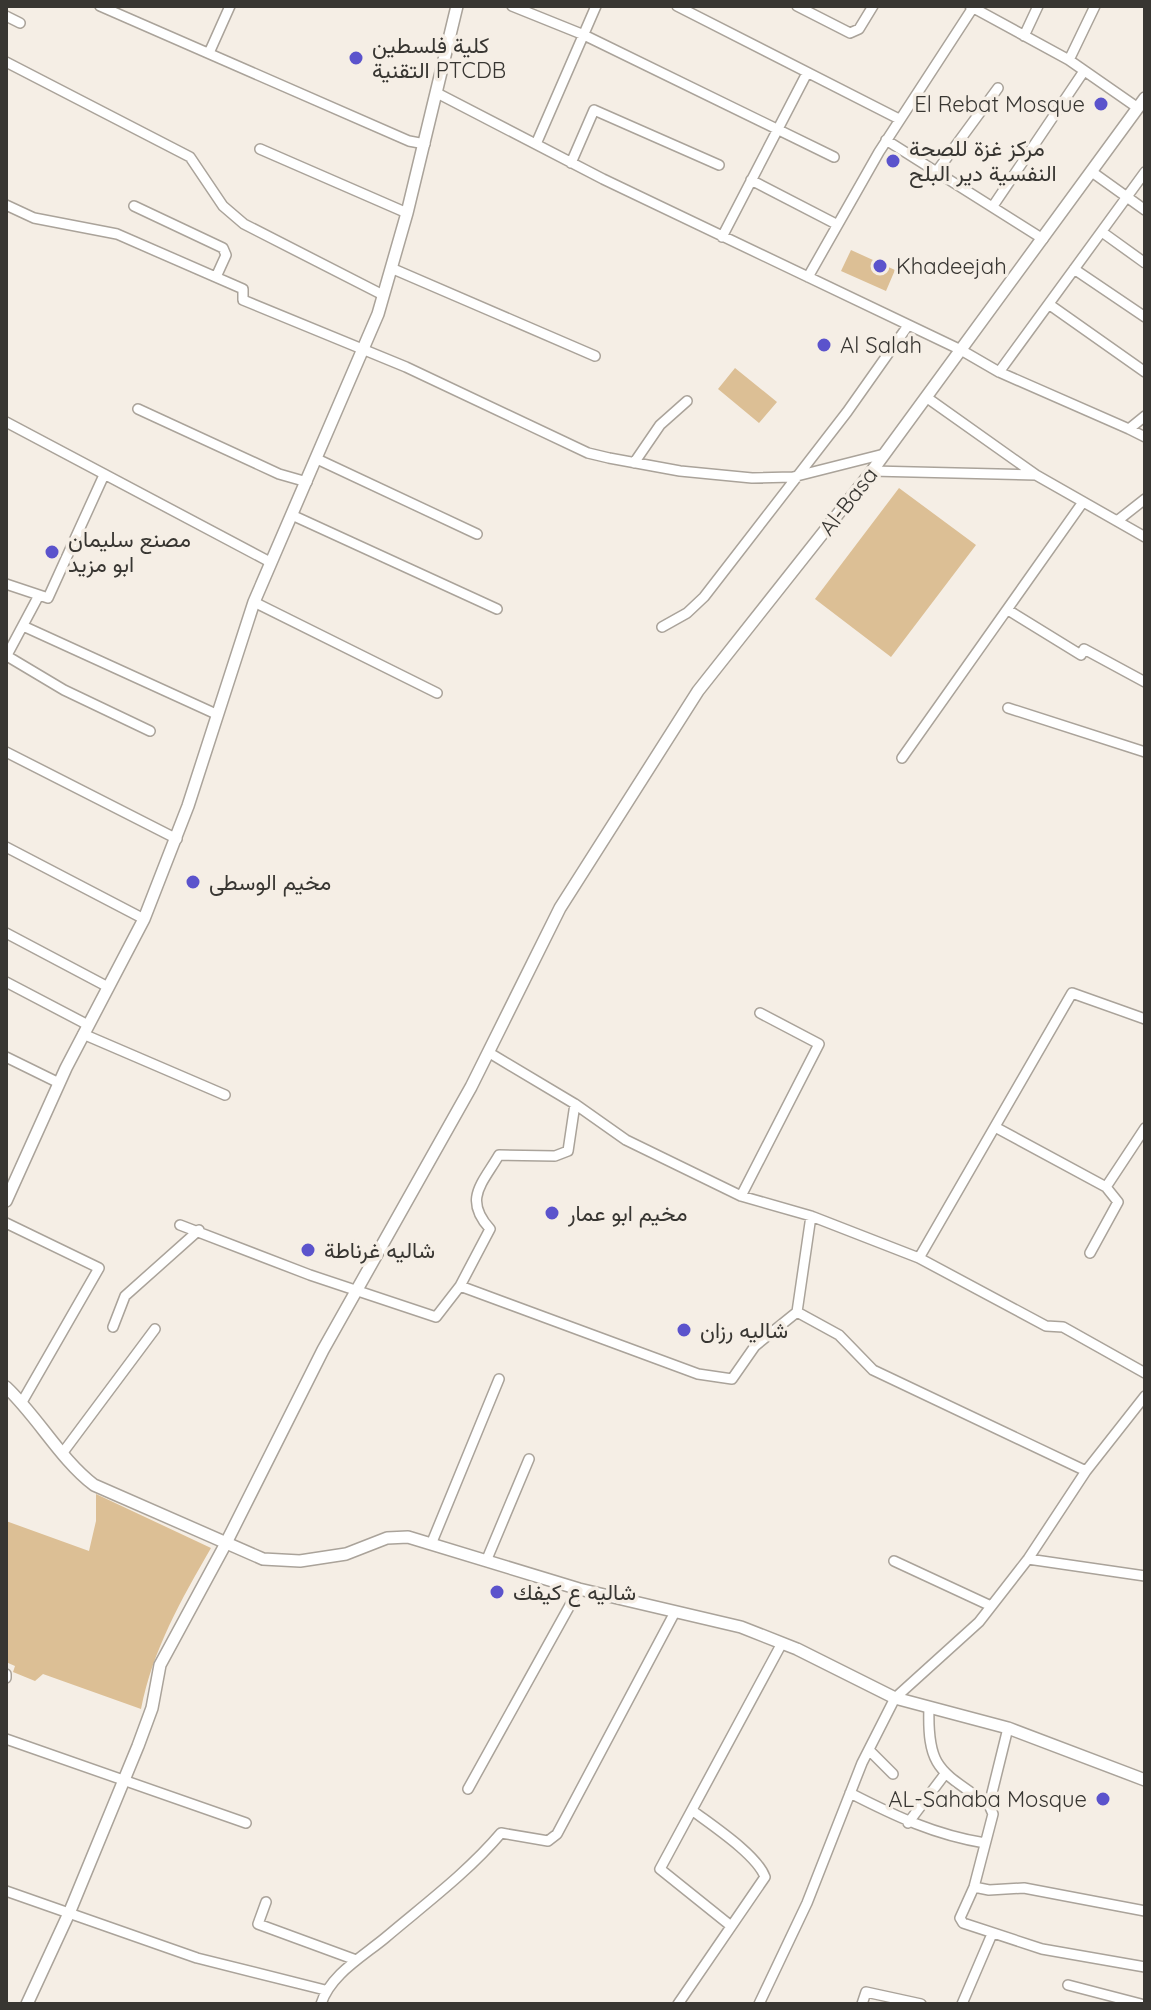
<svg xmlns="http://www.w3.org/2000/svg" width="1151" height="2010" viewBox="0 0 1151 2010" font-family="Quicksand,Vazirmatn,sans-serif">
  <rect width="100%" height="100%" fill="#f5eee5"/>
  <path fill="#dcbf95" d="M851 250 895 270 886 291 841 271Z
    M735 368 777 402 759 423 718 389Z
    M899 488 976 545 891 657 815 599Z
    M96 1494 211 1548C181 1600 153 1649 141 1709L43 1674 35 1681 13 1672 15 1666 6 1662V1521L89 1551 96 1521Z"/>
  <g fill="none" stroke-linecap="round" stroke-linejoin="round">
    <g stroke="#aaa39a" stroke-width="12">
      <path id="minor" d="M100 6 409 141 425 144
        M512 6 584 35 834 157
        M677 6 899 119
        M797 6 850 33 859 29 873 6
        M970 6 1069 60 1138 108
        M6 16 20 23
        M1024 36 1038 6
        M209 53 230 6
        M1069 60 1095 6
        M6 62 190 157 223 206 244 224 383 295
        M437 93 603 179 961 350 999 372 1129 429 1145 416
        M886 140 1043 239
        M536 144 596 6
        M260 149 407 213
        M571 163 594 110 719 165
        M937 171 998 88
        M1092 172 1145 210
        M751 180 836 224
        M6 205 34 218 117 234 243 289V300L406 367 588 453 609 458 680 471 752 478 793 477 884 454
        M134 206 223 248 226 255 216 277
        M993 206 1084 71
        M1102 232 1145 263
        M722 237 807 73
        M391 268 595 356
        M1074 269 1145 317
        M808 277 879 152 974 6
        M1050 305 1145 372
        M999 372 1145 172
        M926 397 1036 475 1145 537
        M138 409 279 474 307 482
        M6 422 270 562
        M1129 429 1145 437
        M317 459 477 534
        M634 463 660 425 687 401
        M872 471 1036 475
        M294 516 497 609
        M1117 521 1145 499
        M6 584 48 598 104 475
        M254 602 437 693
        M1008 610 1081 655 1084 649 1145 682
        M23 626 216 714
        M662 627 687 613 704 597 847 412 907 327
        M7 656 64 690 150 731
        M6 657 38 597
        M1008 708 1145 752
        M6 752 177 839
        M902 758 1083 502
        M6 847 144 919
        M6 933 108 987
        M6 982 88 1025
        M83 1034 225 1095
        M488 1052 575 1104 626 1140 741 1196 811 1216 919 1258 1046 1326 1063 1327 1145 1373
        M6 1057 59 1083
        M995 1127 1106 1187
        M741 1196 819 1044 760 1013
        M6 1223 99 1268 22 1402
        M180 1225 310 1275 436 1317 460 1286 490 1229C463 1199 482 1184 499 1155L555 1156 568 1151 575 1104
        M1090 1253 1118 1202 1106 1187 1145 1128
        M919 1258 1072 993 1145 1019
        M460 1286 698 1374 732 1379 755 1346 797 1312 811 1216
        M797 1312 839 1335 873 1370 1086 1471
        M113 1327 125 1296 199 1230
        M64 1451 155 1329
        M432 1542 499 1379
        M487 1559 529 1459
        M1028 1559 1145 1576
        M894 1561 991 1606
        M6 1674V1678
        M929 1708C927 1771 942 1771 989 1805
        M1008 1728 989 1805 993 1814 974 1887 960 1918 963 1923 1042 1949 1145 1967
        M6 1739 246 1823
        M869 1750 893 1774
        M468 1789 579 1589
        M850 1793C895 1816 935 1835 985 1843
        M908 1823 945 1774
        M974 1887 989 1890 1024 1888 1145 1911
        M6 1891 197 1958 325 1990
        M266 1902 258 1924 356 1960
        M731 1926 660 1869 782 1643
        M1068 1985 1141 2004
        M321 2004C330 1975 362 1957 385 1938 425 1904 467 1873 501 1833L548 1841 557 1834 675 1612
        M678 2004 765 1877C757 1855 713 1826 693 1811
        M759 2004 807 1903 862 1763 895 1698 979 1622 1028 1559 1086 1471 1145 1396
        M862 2004 866 1992 921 2004
        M962 2004 992 1934"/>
    </g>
    <g stroke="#aaa39a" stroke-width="14">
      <path id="tertiary" d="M6 1201 66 1068 144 919 188 806 254 602 378 314 407 213 457 6
        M6 1387C38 1417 60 1459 94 1485L263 1559 300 1561 346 1554 387 1538 408 1537 579 1589 741 1627 797 1649 895 1698 1008 1728 1145 1780
        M27 2004 70 1911 138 1746 152 1708 160 1665 225 1545 323 1350 471 1087 560 908 698 691 872 471 1145 98"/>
    </g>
    <use href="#minor" stroke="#fff" stroke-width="9"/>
    <use href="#tertiary" stroke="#fff" stroke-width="11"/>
  </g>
  <g fill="#5b53cc" stroke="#f5eee5" stroke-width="3">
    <circle cx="356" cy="58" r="8"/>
    <circle cx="1101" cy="104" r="8"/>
    <circle cx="893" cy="161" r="8"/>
    <circle cx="880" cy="266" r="8"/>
    <circle cx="824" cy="345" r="8"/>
    <circle cx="52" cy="552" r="8"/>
    <circle cx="193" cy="882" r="8"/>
    <circle cx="552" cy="1213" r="8"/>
    <circle cx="308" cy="1250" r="8"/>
    <circle cx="684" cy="1330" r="8"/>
    <circle cx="497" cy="1592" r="8"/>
    <circle cx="1103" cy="1799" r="8"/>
  </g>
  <g text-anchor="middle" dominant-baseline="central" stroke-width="7" stroke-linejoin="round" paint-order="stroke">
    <g font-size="22" fill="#383632" stroke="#f5eee5" text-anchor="start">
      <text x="372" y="45">كلية فلسطين<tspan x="372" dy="25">التقنية PTCDB</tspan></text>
      <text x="1085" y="104" text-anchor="end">El Rebat Mosque</text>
      <text x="909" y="148">مركز غزة للصحة<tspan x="909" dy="25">النفسية دير البلح</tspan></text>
      <text x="896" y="266">Khadeejah</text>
      <text x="840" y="345">Al Salah</text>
      <text x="68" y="539">مصنع سليمان<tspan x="68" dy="25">ابو مزيد</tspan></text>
      <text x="209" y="882">مخيم الوسطى</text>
      <text x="568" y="1213">مخيم ابو عمار</text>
      <text x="324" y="1250">شاليه غرناطة</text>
      <text x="700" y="1330">شاليه رزان</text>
      <text x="513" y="1592">شاليه ع كيفك</text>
      <text x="1087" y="1799" text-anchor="end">AL-Sahaba Mosque</text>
    </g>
    <g font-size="22" fill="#383632" stroke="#f5eee5">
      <text transform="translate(848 501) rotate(-52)">Al-Basa</text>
    </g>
  </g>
  <rect width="1151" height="2010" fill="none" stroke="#383632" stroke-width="16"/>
</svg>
